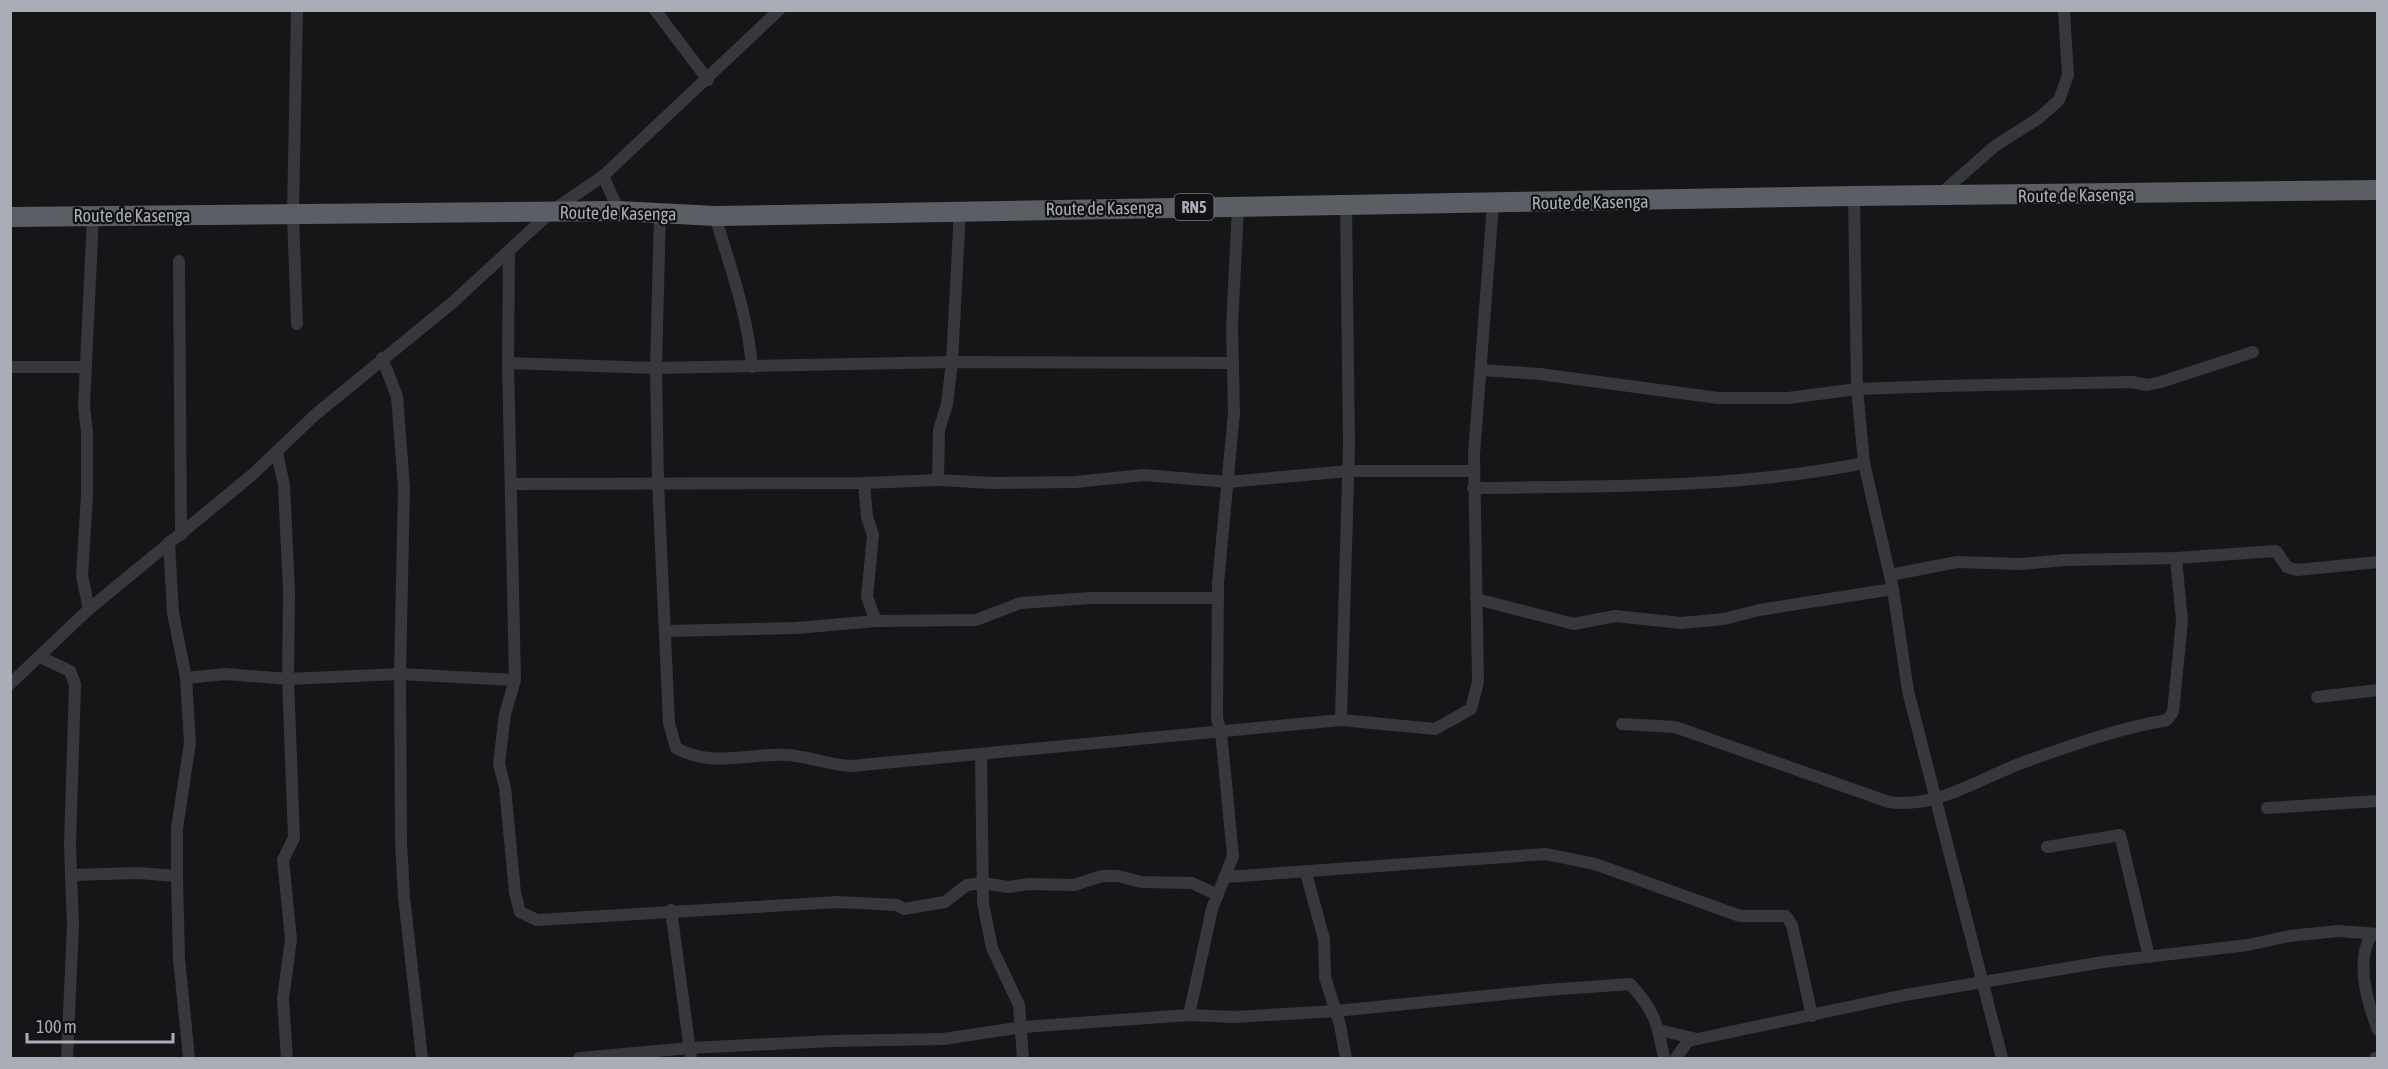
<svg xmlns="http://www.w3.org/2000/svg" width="2388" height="1069" font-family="'Asap Condensed',sans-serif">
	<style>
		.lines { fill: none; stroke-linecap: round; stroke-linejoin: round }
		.minor { stroke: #37383d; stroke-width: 12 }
		.trunk { stroke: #5b5e65; stroke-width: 20 }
		.labels { text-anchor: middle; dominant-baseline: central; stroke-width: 4.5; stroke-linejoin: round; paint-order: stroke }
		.shield { fill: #111113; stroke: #7b7e86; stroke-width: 1.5 }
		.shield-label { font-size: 16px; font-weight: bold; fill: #a8adb8 }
		.street-label { font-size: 18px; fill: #a8adb8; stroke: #111113 }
	</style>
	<rect width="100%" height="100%" fill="#161618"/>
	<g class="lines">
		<g class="minor">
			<path d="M 297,10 L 293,215 L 297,324"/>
			<path d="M 655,10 L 708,80"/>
			<path d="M 603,176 L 619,211"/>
			<path d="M 1854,196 L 1857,389 L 1864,463 L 1893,589 L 1908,691 L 2002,1058"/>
			<path d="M 1938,196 L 1995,146 L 2039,118 L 2059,100 L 2068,75 L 2064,10"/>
			<path d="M 660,212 L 656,368 L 658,482 L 669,723 L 676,748 C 711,768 749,753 786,755 C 809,756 828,765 851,766 L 1341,720 L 1435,729 L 1471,709 L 1478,682 L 1474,454 L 1493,204"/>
			<path d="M 715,216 C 730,266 748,315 752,367"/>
			<path d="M 509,251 L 508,363 L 515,680 L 505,714 L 499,764 L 505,787 L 515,893 L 520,912 L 537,920 L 838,902 L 897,905 L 904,909 L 945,902 L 967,885 L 983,883 L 1008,887 L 1029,884 L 1074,885 L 1102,876 L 1118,876 L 1141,882 L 1192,883 L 1218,895"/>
			<path d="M 179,261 L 181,535"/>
			<path d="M 382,358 L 397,396 L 404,487 L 400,674 L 401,842 L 404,897 L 422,1058"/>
			<path d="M 508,363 L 656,368 L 952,362 L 1233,363"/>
			<path d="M 10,367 L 86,367"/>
			<path d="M 1481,370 L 1540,374 L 1718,398 L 1788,398 L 1857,389 L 1942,386 L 2132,382 L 2147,385 L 2161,382 L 2253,352"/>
			<path d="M 277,453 L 284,485 L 289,591 L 288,679 L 294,838 L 283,860 L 291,939 L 283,999 L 287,1058"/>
			<path d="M 938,480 L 992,483 L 1075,482 L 1144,475 L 1228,482 L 1348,471 L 1474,471"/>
			<path d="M 864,483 L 867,517 L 873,535 L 867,597 L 876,621"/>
			<path d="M 511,484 L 864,483 L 938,480 L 939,430 L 947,404 L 952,362 L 960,210"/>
			<path d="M 1473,488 C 1604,486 1735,489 1864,463"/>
			<path d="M 169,542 L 173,613 L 186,678 L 190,743 L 177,828 L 177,876 L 179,959 L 189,1058"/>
			<path d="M 1890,575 L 1957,562 L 2021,564 L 2065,560 L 2176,558 L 2276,551 L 2287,567 L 2297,570 L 2378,562"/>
			<path d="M 1476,599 L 1574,624 L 1615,616 L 1681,623 L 1724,619 L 1759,610 L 1893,589"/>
			<path d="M 89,609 L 82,576 L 87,495 L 87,433 L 84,406 L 93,216"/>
			<path d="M 665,631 L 796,628 L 876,621 L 976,620 L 1020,603 L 1091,598 L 1218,598"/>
			<path d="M 40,657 L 70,671 L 75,684 L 70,846 L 73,925 L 67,1058"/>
			<path d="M 186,678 L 225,674 L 288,679 L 400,674 L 515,680"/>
			<path d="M 10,684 L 89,609 L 252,475 L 316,414 L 452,303 L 552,211 L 603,176 L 779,10"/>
			<path d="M 2317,697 L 2378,690"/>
			<path d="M 1341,720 L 1349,445 L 1346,206"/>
			<path d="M 1622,724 L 1675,727 L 1889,802 C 1939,809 1981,777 2027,761 C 2072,745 2120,728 2167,720 L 2173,712 L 2182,621 L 2176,558"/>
			<path d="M 981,754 L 983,903 L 992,948 L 1019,1005 L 1023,1058"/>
			<path d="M 2267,808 L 2378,801"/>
			<path d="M 2047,847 L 2120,835 L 2149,957"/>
			<path d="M 1306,873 L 1324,939 L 1325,977 L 1340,1025 L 1346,1058"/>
			<path d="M 71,875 L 138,873 L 177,876"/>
			<path d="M 1226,877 L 1546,854 L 1595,864 L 1740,916 L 1786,916 L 1792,925 L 1812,1016"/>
			<path d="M 671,910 L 691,1058"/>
			<path d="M 2372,934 C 2355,960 2367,1002 2378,1030"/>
			<path d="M 1189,1015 L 1212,909 L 1233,856 L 1221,732 L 1217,718 L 1218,583 L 1234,413 L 1232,327 L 1238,207"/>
			<path d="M 1659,1030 L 1697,1039"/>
			<path d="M 579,1058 L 690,1048 L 832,1041 L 943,1039 L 1023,1027 L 1189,1015 L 1234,1017 L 1336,1011 L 1546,990 L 1630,984 C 1654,1009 1658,1025 1664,1058"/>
			<path d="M 1676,1058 L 1688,1041 L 1905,995 L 2103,962 L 2248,945 L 2289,936 L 2338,931 L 2378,934"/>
			<path d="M 2375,1058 L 2378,1058"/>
		</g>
		<path class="trunk" d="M 10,217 L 619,211 L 715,216 L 1854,196 L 2378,190"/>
	</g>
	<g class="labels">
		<rect class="shield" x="1174.5" y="194" width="39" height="26" rx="4.5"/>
		<g class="shield-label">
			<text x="1194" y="207">RN5</text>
		</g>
		<g class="street-label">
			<text transform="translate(2076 195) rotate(-1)">Route de Kasenga</text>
			<text transform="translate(1590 202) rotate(-1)">Route de Kasenga</text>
			<text transform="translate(1104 208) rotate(-1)">Route de Kasenga</text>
			<text transform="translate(618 213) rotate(1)">Route de Kasenga</text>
			<text x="132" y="215">Route de Kasenga</text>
		</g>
	</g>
	<rect width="2388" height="1069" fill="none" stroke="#a8adb8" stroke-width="24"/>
	<path d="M27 1033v9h146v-9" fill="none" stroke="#a8adb8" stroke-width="3"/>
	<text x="36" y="1033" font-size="18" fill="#a8adb8" stroke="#111113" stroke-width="4.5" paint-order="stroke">100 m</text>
</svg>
